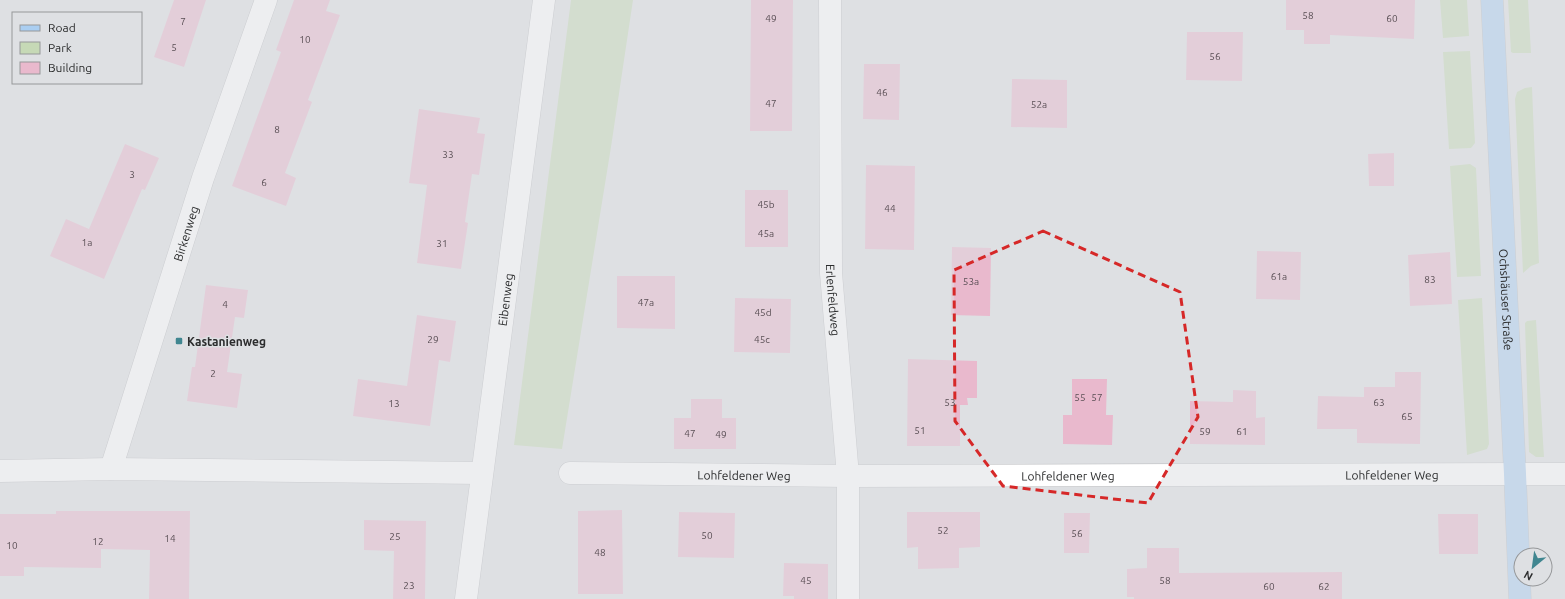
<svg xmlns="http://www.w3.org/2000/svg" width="1565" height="599" font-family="Ubuntu,sans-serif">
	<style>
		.green { fill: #c6d9b6 }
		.building { fill: #e9b9cd }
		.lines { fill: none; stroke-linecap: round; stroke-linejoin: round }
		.minor-casing { stroke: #b7b8bb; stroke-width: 23 }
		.major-casing { stroke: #bbbbbc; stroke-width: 23 }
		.minor { stroke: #fff; stroke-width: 22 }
		.major { stroke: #aacef1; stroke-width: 22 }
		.marked { fill: none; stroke: #d62828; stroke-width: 3; stroke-dasharray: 8 5; stroke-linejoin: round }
		.poi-dot { fill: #408690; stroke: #dee0e3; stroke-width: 1.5 }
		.labels { text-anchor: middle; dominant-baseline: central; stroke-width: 3; stroke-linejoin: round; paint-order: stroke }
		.number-label { font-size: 10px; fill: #5a4f55 }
		.street-label { font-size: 12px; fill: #2b2c2d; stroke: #dee0e3 }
		.poi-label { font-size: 12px; font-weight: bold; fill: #2b2c2d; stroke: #dee0e3; text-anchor: start }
	</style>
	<rect width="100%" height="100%" fill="#dee0e3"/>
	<g class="green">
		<path d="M 571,0 L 633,0 L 611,147 L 562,449 L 514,445 Z"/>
		<path d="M 1440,0 L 1467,0 L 1469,36 L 1443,38 Z"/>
		<path d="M 1508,0 L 1528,0 L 1531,53 L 1513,53 L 1511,52 Z"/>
		<path d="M 1470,51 L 1475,143 L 1471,148 L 1449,149 L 1443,52 Z"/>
		<path d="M 1532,87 L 1539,263 L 1531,266 L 1523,273 L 1515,99 L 1517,92 L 1525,88 Z"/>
		<path d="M 1470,164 L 1476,168 L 1481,276 L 1457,277 L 1450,166 Z"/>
		<path d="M 1482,298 L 1489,444 L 1487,449 L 1467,455 L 1458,300 Z"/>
		<path d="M 1536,320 L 1543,441 L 1544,457 L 1536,457 L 1529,452 L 1525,323 L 1527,321 Z"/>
	</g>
	<g class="building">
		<path d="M 174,0 L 206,0 L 184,67 L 154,57 Z"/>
		<path d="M 294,0 L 330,0 L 326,11 L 340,15 L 308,100 L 312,102 L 285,173 L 296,178 L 286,206 L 232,186 L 281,52 L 276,50 Z"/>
		<path d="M 751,0 L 793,0 L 792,131 L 750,131 Z"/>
		<path d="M 1286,0 L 1415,0 L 1414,39 L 1330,35 L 1330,44 L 1304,44 L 1304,30 L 1286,30 Z"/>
		<path d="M 1187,32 L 1243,32 L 1242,81 L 1186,80 Z"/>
		<path d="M 864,64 L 900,64 L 899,120 L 863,119 Z"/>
		<path d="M 1012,79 L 1067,80 L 1067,128 L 1011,127 Z"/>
		<path d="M 419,109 L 480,118 L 477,133 L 485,134 L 479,175 L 472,174 L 465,222 L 468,223 L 461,269 L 417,263 L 427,185 L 409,183 Z"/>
		<path d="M 125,144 L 159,158 L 145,190 L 142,189 L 104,279 L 50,256 L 66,219 L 89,229 Z"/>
		<path d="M 1394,153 L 1394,186 L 1369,186 L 1368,154 Z"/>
		<path d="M 866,165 L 915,166 L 914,250 L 865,249 Z"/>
		<rect x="745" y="190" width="43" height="57"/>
		<path d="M 952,247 L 991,248 L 990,316 L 951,315 Z"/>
		<path d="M 1257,251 L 1301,252 L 1300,300 L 1256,299 Z"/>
		<path d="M 1450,252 L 1452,304 L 1410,306 L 1408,255 Z"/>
		<path d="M 617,276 L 675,276 L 675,329 L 617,328 Z"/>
		<path d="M 206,285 L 248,290 L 244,318 L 235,317 L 227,372 L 242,374 L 237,408 L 187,401 L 192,367 L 195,367 Z"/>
		<path d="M 735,298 L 791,299 L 790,353 L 734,352 Z"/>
		<path d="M 417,315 L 456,321 L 450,362 L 439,360 L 430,426 L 353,416 L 358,379 L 407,386 Z"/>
		<path d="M 908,359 L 977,361 L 977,398 L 967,398 L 968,405 L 960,405 L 960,446 L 907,446 Z"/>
		<path d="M 1395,372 L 1421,372 L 1420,444 L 1357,443 L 1357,429 L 1317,429 L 1318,396 L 1364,397 L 1364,387 L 1395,387 Z"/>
		<path d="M 1072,379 L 1107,379 L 1106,415 L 1113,415 L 1112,445 L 1063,444 L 1063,415 L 1072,415 Z"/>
		<path d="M 1233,390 L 1256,391 L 1256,418 L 1265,417 L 1265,445 L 1190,444 L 1190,401 L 1233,402 Z"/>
		<path d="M 691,399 L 722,399 L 722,418 L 736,418 L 736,449 L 674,449 L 674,418 L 691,418 Z"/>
		<path d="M 622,510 L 623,594 L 578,594 L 578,511 Z"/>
		<path d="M 56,511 L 190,511 L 189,599 L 149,599 L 150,550 L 101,549 L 101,568 L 24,567 L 24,576 L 0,576 L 0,514 L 56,514 Z"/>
		<path d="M 679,512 L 735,513 L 734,558 L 678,557 Z"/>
		<path d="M 907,512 L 980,512 L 980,547 L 959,548 L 959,568 L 918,569 L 918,547 L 907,548 Z"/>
		<path d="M 1064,513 L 1090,513 L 1089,553 L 1064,553 Z"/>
		<path d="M 1438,514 L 1478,514 L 1478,554 L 1439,554 Z"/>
		<path d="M 364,520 L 426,521 L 425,599 L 393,599 L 394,551 L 364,550 Z"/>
		<path d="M 1147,548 L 1179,548 L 1179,573 L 1342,572 L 1342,599 L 1134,599 L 1134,597 L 1127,597 L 1127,569 L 1147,568 Z"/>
		<path d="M 784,563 L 828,564 L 828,599 L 794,599 L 794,596 L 783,596 Z"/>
	</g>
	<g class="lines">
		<defs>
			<g id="minor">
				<path id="s1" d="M 830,0 L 831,273 L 848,476 L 848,599"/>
				<path id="s2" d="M 111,469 L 203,178 L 266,0"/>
				<path d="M 0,471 L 111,469 L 482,473"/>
				<path id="s3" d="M 570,473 L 848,476 L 1565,474"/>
				<path id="s4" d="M 466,599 L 544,0"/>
			</g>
			<g id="major">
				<path id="s5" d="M 1492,0 L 1515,474 L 1520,599"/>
			</g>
		</defs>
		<use href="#minor" class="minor-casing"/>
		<use href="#major" class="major-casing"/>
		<use href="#minor" class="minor"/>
		<use href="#major" class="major"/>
	</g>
	<path d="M0 0H1565V599H0ZM 1043,231 L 1180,292 L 1198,417 L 1148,503 L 1003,486 L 955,421 L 954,270 Z" fill="#dee0e3" fill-opacity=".55" fill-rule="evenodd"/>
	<path class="marked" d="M 1043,231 L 1180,292 L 1198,417 L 1148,503 L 1003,486 L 955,421 L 954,270 Z"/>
	<rect class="poi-dot" x="175" y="337" width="8" height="8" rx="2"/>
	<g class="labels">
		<g class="number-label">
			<text x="1308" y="15">58</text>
			<text x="771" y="18">49</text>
			<text x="1392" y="18">60</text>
			<text x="183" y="21">7</text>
			<text x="305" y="39">10</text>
			<text x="174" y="47">5</text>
			<text x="1215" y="56">56</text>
			<text x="882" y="92">46</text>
			<text x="771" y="103">47</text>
			<text x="1039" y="104">52a</text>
			<text x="277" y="129">8</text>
			<text x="448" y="154">33</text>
			<text x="132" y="174">3</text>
			<text x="264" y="182">6</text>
			<text x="766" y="204">45b</text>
			<text x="890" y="208">44</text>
			<text x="766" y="233">45a</text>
			<text x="87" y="242">1a</text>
			<text x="442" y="243">31</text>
			<text x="1279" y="276">61a</text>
			<text x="1430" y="279">83</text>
			<text x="971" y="281">53a</text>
			<text x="646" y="302">47a</text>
			<text x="225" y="304">4</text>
			<text x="763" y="312">45d</text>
			<text x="433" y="339">29</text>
			<text x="762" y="339">45c</text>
			<text x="213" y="373">2</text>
			<text x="1080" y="397">55</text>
			<text x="1097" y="397">57</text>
			<text x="950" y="402">53</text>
			<text x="1379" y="402">63</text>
			<text x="394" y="403">13</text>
			<text x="1407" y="416">65</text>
			<text x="920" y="430">51</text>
			<text x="1205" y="431">59</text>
			<text x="1242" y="431">61</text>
			<text x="690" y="433">47</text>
			<text x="721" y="434">49</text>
			<text x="943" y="530">52</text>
			<text x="1077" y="533">56</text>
			<text x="707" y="535">50</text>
			<text x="395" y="536">25</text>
			<text x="170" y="538">14</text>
			<text x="98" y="541">12</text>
			<text x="12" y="545">10</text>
			<text x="600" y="552">48</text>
			<text x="806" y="580">45</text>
			<text x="1165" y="580">58</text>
			<text x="409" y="585">23</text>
			<text x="1269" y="586">60</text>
			<text x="1324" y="586">62</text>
		</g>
		<g class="street-label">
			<text stroke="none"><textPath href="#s2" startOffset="247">Birkenweg</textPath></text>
			<text stroke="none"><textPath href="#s4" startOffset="302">Eibenweg</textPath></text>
			<text stroke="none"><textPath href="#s5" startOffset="300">Ochshäuser Straße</textPath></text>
			<text stroke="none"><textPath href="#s1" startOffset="300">Erlenfeldweg</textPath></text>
			<text stroke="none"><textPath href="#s3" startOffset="822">Lohfeldener Weg</textPath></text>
			<text stroke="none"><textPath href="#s3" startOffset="174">Lohfeldener Weg</textPath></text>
			<text stroke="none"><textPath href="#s3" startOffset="498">Lohfeldener Weg</textPath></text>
		</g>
		<g class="poi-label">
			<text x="187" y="341">Kastanienweg</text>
		</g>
	</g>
	<rect x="12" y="12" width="130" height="72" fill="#dee0e3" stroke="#96989a"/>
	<rect x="20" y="25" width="20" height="6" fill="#aacef1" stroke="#96989a"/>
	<text x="48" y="32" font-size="12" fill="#2b2c2d">Road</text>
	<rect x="20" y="42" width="20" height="12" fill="#c6d9b6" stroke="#96989a"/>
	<text x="48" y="52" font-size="12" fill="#2b2c2d">Park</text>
	<rect x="20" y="62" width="20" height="12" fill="#e9b9cd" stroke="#96989a"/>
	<text x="48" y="72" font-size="12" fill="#2b2c2d">Building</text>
	<g transform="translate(1533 567) rotate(209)"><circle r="19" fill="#dee0e3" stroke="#96989a"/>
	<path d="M0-3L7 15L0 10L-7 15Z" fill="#408690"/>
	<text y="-6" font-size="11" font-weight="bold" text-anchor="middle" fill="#2b2c2d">N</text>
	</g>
</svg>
